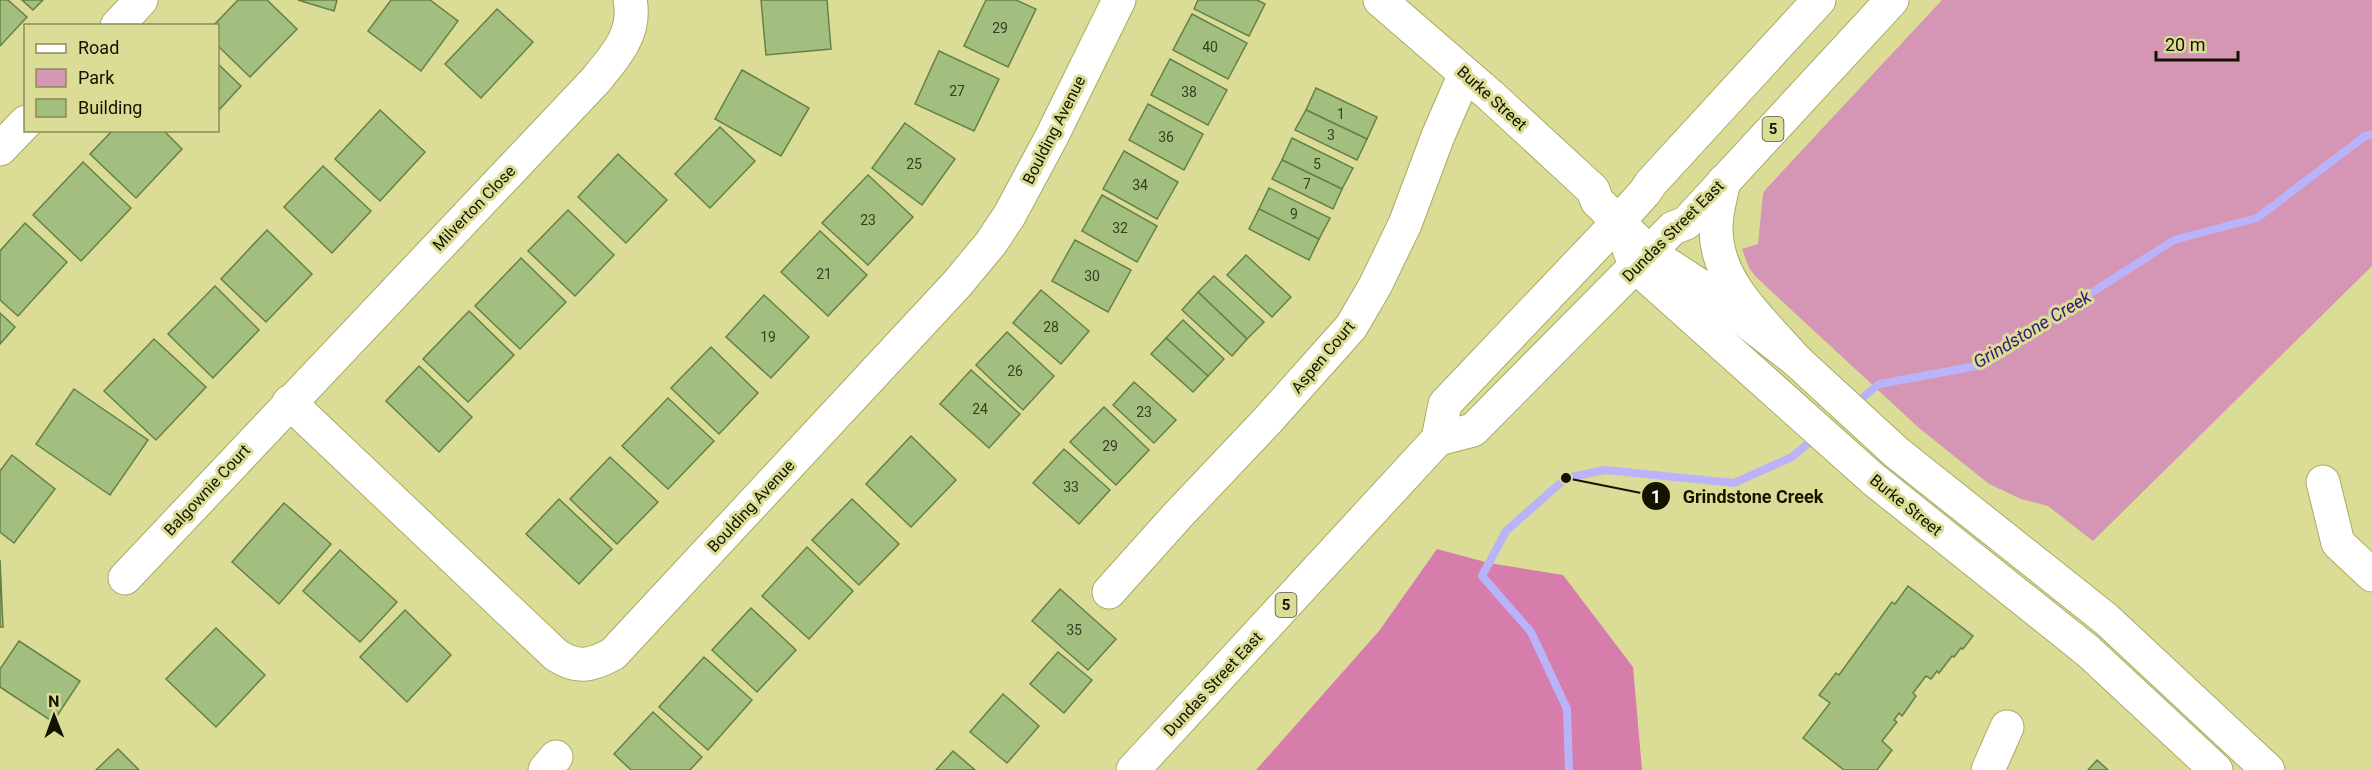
<svg xmlns="http://www.w3.org/2000/svg" width="2372" height="770" font-family="Roboto,sans-serif">
	<style>
		.green { fill: #d595b4 }
		.forest { fill: #d67dab }
		.lines { fill: none; stroke-linecap: round; stroke-linejoin: round }
		.stream { stroke: #bab3f9; stroke-width: 8 }
		.building { fill: #a2bf80; stroke: #668145; stroke-width: 1.5 }
		.minor-casing { stroke: #aaaa65; stroke-width: 35 }
		.major-casing { stroke: #aaaa65; stroke-width: 35 }
		.minor { stroke: #fff; stroke-width: 33 }
		.major { stroke: #fff; stroke-width: 33 }
		.labels { text-anchor: middle; dominant-baseline: central; stroke-width: 6; stroke-linejoin: round; paint-order: stroke }
		.number-label { font-size: 14px; fill: #383e20 }
		.shield { fill: #dbdc95; stroke: #504f2d; stroke-width: 1.5 }
		.shield-label { font-size: 15px; font-weight: bold; fill: #141300 }
		.street-label { font-size: 16px; fill: #141300; stroke: #dbdc95 }
		.water-label { font-size: 18px; font-style: italic; fill: #36187b; stroke: #dbdc95 }
		.leader { fill: none; stroke: #141300; stroke-width: 2 }
		.callout-dot { fill: #141300; stroke: #dbdc95; stroke-width: 2 }
		.mark-label { font-size: 18px; text-anchor: middle; font-weight: bold; fill: #fff }
		.callout-label { font-size: 18px; text-anchor: middle; font-weight: bold; fill: #141300; stroke: #dbdc95; stroke-width: 6; stroke-linejoin: round; paint-order: stroke }
	</style>
	<rect width="100%" height="100%" fill="#dbdc95"/>
	<path class="green" d="M 1942,0 L 2372,0 L 2372,266 L 2093,541 L 2048,506 L 2021,499 L 1989,484 L 1919,428 L 1756,277 L 1749,268 L 1742,249 L 1758,244 L 1763,194 L 1766,189 Z"/>
	<path class="forest" d="M 1437,549 L 1489,563 L 1563,575 L 1633,667 L 1642,770 L 1256,770 L 1379,631 Z"/>
	<g class="lines">
		<g class="stream">
			<path d="M 1855,404 L 1879,384 L 1977,366 L 2174,240 L 2257,218 L 2365,136 L 2372,135"/>
			<path d="M 1569,770 L 1567,709 L 1531,632 L 1482,576 L 1506,531 L 1566,478 L 1605,470 L 1734,483 L 1792,457 L 1817,436"/>
		</g>
	</g>
	<g class="building">
		<path d="M 0,0 L 8,0 L 27,17 L 0,46 Z"/>
		<path d="M 22,0 L 43,0 L 33,10 Z"/>
		<path d="M 238,0 L 267,0 L 297,29 L 250,77 L 218,46 L 218,26 L 213,26 Z"/>
		<path d="M 298,0 L 337,0 L 334,11 Z"/>
		<path d="M 391,0 L 430,0 L 458,21 L 421,71 L 368,31 Z"/>
		<path d="M 761,0 L 827,0 L 831,49 L 766,55 Z"/>
		<path d="M 986,0 L 1016,0 L 1036,9 L 1008,67 L 964,46 Z"/>
		<path d="M 1198,0 L 1257,0 L 1265,4 L 1249,36 L 1194,9 Z"/>
		<path d="M 497,9 L 533,42 L 481,98 L 445,64 Z"/>
		<path d="M 1192,14 L 1247,43 L 1228,79 L 1173,50 Z"/>
		<path d="M 939,51 L 999,79 L 974,131 L 915,104 Z"/>
		<path d="M 1170,59 L 1227,90 L 1208,125 L 1151,95 Z"/>
		<path d="M 218,64 L 241,86 L 218,111 Z"/>
		<path d="M 742,70 L 809,108 L 781,156 L 715,119 Z"/>
		<path d="M 1316,88 L 1377,117 L 1367,139 L 1306,110 Z"/>
		<path d="M 1148,104 L 1203,134 L 1184,170 L 1129,140 Z"/>
		<path d="M 380,110 L 425,152 L 380,201 L 335,159 Z"/>
		<path d="M 1306,110 L 1367,139 L 1357,160 L 1295,130 Z"/>
		<path d="M 905,123 L 955,159 L 922,205 L 872,168 Z"/>
		<path d="M 720,127 L 755,161 L 710,208 L 675,174 Z"/>
		<path d="M 113,130 L 163,130 L 182,149 L 136,198 L 90,154 Z"/>
		<path d="M 1292,138 L 1353,168 L 1342,189 L 1282,160 Z"/>
		<path d="M 1124,151 L 1178,182 L 1157,219 L 1103,189 Z"/>
		<path d="M 618,154 L 667,200 L 626,243 L 578,197 Z"/>
		<path d="M 1282,160 L 1342,189 L 1333,209 L 1272,179 Z"/>
		<path d="M 83,162 L 131,208 L 81,261 L 33,215 Z"/>
		<path d="M 323,166 L 371,211 L 332,253 L 284,207 Z"/>
		<path d="M 868,175 L 913,217 L 868,265 L 822,223 Z"/>
		<path d="M 1269,188 L 1330,218 L 1319,239 L 1259,209 Z"/>
		<path d="M 1102,195 L 1157,226 L 1137,262 L 1082,231 Z"/>
		<path d="M 1259,209 L 1319,239 L 1309,260 L 1249,229 Z"/>
		<path d="M 568,210 L 614,255 L 575,296 L 528,251 Z"/>
		<path d="M 25,223 L 67,262 L 18,316 L 0,300 L 0,251 Z"/>
		<path d="M 267,230 L 312,274 L 266,322 L 221,279 Z"/>
		<path d="M 820,231 L 867,275 L 828,316 L 781,272 Z"/>
		<path d="M 1075,240 L 1131,270 L 1108,312 L 1052,281 Z"/>
		<path d="M 1246,255 L 1291,297 L 1272,317 L 1227,275 Z"/>
		<path d="M 521,258 L 566,302 L 520,349 L 475,306 Z"/>
		<path d="M 1214,276 L 1264,322 L 1247,339 L 1198,292 Z"/>
		<path d="M 215,286 L 259,330 L 213,378 L 168,334 Z"/>
		<path d="M 1041,290 L 1089,331 L 1061,364 L 1013,323 Z"/>
		<path d="M 1198,292 L 1247,339 L 1232,356 L 1182,310 Z"/>
		<path d="M 764,295 L 809,337 L 771,378 L 726,337 Z"/>
		<path d="M 469,311 L 514,355 L 468,402 L 423,359 Z"/>
		<path d="M 0,313 L 15,327 L 0,344 Z"/>
		<path d="M 1183,320 L 1224,359 L 1208,376 L 1166,338 Z"/>
		<path d="M 1007,332 L 1054,376 L 1023,410 L 976,365 Z"/>
		<path d="M 1166,338 L 1208,376 L 1193,392 L 1151,354 Z"/>
		<path d="M 154,339 L 206,387 L 156,440 L 104,391 Z"/>
		<path d="M 711,347 L 758,393 L 719,434 L 671,388 Z"/>
		<path d="M 419,366 L 472,417 L 439,452 L 386,401 Z"/>
		<path d="M 971,370 L 1020,414 L 989,448 L 940,404 Z"/>
		<path d="M 1134,382 L 1176,420 L 1154,443 L 1113,405 Z"/>
		<path d="M 74,389 L 148,440 L 110,495 L 36,444 Z"/>
		<path d="M 668,398 L 714,441 L 668,489 L 622,446 Z"/>
		<path d="M 1104,407 L 1149,450 L 1116,485 L 1070,442 Z"/>
		<path d="M 911,436 L 956,480 L 911,527 L 866,484 Z"/>
		<path d="M 1064,449 L 1110,490 L 1079,524 L 1033,483 Z"/>
		<path d="M 12,455 L 55,489 L 14,543 L 0,532 L 0,471 Z"/>
		<path d="M 610,457 L 658,502 L 617,544 L 570,499 Z"/>
		<path d="M 559,499 L 612,549 L 579,584 L 526,534 Z"/>
		<path d="M 852,499 L 899,544 L 859,585 L 812,540 Z"/>
		<path d="M 284,503 L 331,544 L 279,604 L 232,562 Z"/>
		<path d="M 807,547 L 853,591 L 809,639 L 762,596 Z"/>
		<path d="M 340,550 L 397,602 L 360,642 L 303,591 Z"/>
		<path d="M 0,560 L 3,627 L 0,627 Z"/>
		<path d="M 1908,586 L 1973,636 L 1963,649 L 1961,648 L 1954,657 L 1952,656 L 1939,673 L 1937,671 L 1931,679 L 1926,676 L 1913,693 L 1916,696 L 1902,716 L 1899,713 L 1894,720 L 1897,722 L 1882,741 L 1892,750 L 1877,770 L 1844,770 L 1803,738 L 1830,703 L 1819,695 L 1836,673 L 1839,675 L 1892,602 L 1895,604 Z"/>
		<path d="M 1060,589 L 1116,639 L 1088,670 L 1032,621 Z"/>
		<path d="M 751,608 L 796,650 L 757,692 L 712,650 Z"/>
		<path d="M 405,610 L 451,655 L 407,702 L 360,657 Z"/>
		<path d="M 216,628 L 265,675 L 216,727 L 166,679 Z"/>
		<path d="M 19,641 L 80,681 L 53,722 L 0,687 L 0,669 Z"/>
		<path d="M 1058,652 L 1092,680 L 1064,713 L 1030,684 Z"/>
		<path d="M 704,657 L 752,700 L 708,750 L 659,707 Z"/>
		<path d="M 1003,694 L 1039,726 L 1007,763 L 970,732 Z"/>
		<path d="M 653,712 L 702,757 L 690,770 L 631,770 L 614,754 Z"/>
		<path d="M 118,749 L 139,770 L 96,770 Z"/>
		<path d="M 953,751 L 975,770 L 936,770 Z"/>
		<path d="M 2097,760 L 2108,770 L 2088,770 Z"/>
	</g>
	<g class="lines">
		<defs>
			<g id="minor">
				<path d="M 1380,0 L 1491,96 L 1593,190 L 1597,201 L 1650,253 L 1699,285 L 1796,360 L 1896,452 L 2106,619 L 2268,770"/>
				<path d="M 117,26 L 141,0"/>
				<path d="M 0,149 L 26,122"/>
				<path d="M 1629,249 L 1636,267 L 1873,479 L 2088,651 L 2216,770"/>
				<path d="M 289,402 L 556,655 C 577,669 591,666 613,654 L 957,284 L 991,243 L 1009,216 L 1051,138 L 1119,0"/>
				<path d="M 2323,482 L 2338,543 L 2372,575"/>
				<path d="M 125,578 L 594,82 C 614,58 637,34 630,0"/>
				<path d="M 1109,592 L 1178,515 L 1267,421 L 1351,327 L 1375,286 L 1405,224 L 1438,136 L 1465,74"/>
				<path d="M 545,770 L 556,757"/>
				<path d="M 1988,770 L 2007,727"/>
			</g>
			<g id="major">
				<path d="M 1724,181 C 1721,196 1716,212 1716,227 C 1715,283 1763,321 1796,360"/>
				<path d="M 1438,439 L 1473,430 L 1673,228 L 1686,223 L 1892,0"/>
				<path d="M 1133,770 L 1438,439 L 1445,404 L 1618,222 L 1645,192 L 1651,183 L 1819,0"/>
			</g>
		</defs>
		<use href="#minor" class="minor-casing"/>
		<use href="#major" class="major-casing"/>
		<use href="#minor" class="minor"/>
		<use href="#major" class="major"/>
	</g>
	<g class="labels">
		<g class="number-label">
			<text x="1000" y="28">29</text>
			<text x="1210" y="47">40</text>
			<text x="957" y="91">27</text>
			<text x="1189" y="92">38</text>
			<text x="1341" y="114">1</text>
			<text x="1331" y="135">3</text>
			<text x="1166" y="137">36</text>
			<text x="914" y="164">25</text>
			<text x="1317" y="164">5</text>
			<text x="1307" y="184">7</text>
			<text x="1140" y="185">34</text>
			<text x="1294" y="214">9</text>
			<text x="868" y="220">23</text>
			<text x="1120" y="228">32</text>
			<text x="824" y="274">21</text>
			<text x="1092" y="276">30</text>
			<text x="1051" y="327">28</text>
			<text x="768" y="337">19</text>
			<text x="1015" y="371">26</text>
			<text x="980" y="409">24</text>
			<text x="1144" y="412">23</text>
			<text x="1110" y="446">29</text>
			<text x="1071" y="487">33</text>
			<text x="1074" y="630">35</text>
		</g>
		<g class="shield">
			<rect x="1762.5" y="117" width="21" height="24" rx="4.5"/>
			<rect x="1275.5" y="593" width="21" height="24" rx="4.5"/>
		</g>
		<g class="shield-label">
			<text x="1773" y="129">5</text>
			<text x="1286" y="605">5</text>
		</g>
		<g class="street-label">
			<text transform="translate(1492 98) rotate(42)">Burke Street</text>
			<text transform="translate(1054 130) rotate(-63)">Boulding Avenue</text>
			<text transform="translate(474 208) rotate(-46)">Milverton Close</text>
			<text transform="translate(1673 231) rotate(-45)">Dundas Street East</text>
			<text transform="translate(1323 357) rotate(-50)">Aspen Court</text>
			<text transform="translate(207 490) rotate(-47)">Balgownie Court</text>
			<text transform="translate(1906 505) rotate(39)">Burke Street</text>
			<text transform="translate(751 506) rotate(-47)">Boulding Avenue</text>
			<text transform="translate(1213 684) rotate(-47)">Dundas Street East</text>
		</g>
		<g class="water-label">
			<text transform="translate(2032 329) rotate(-31)">Grindstone Creek</text>
		</g>
	</g>
	<path class="leader" d="M1566 478L1656 496"/>
	<g class="callout-dot">
		<circle cx="1566" cy="478" r="6"/>
		<circle cx="1656" cy="496" r="15"/>
	</g>
	<g class="mark-label">
		<text x="1656" y="503">1</text>
	</g>
	<g class="callout-label">
		<text x="1753" y="503">Grindstone Creek</text>
	</g>
	<rect x="24" y="24" width="195" height="108" fill="#dbdc95" stroke="#8b8c59" stroke-width="1.5"/>
	<rect x="36" y="44" width="30" height="9" fill="#ffffff" stroke="#8b8c59" stroke-width="1.5"/>
	<text x="78" y="54" font-size="18" fill="#141300">Road</text>
	<rect x="36" y="69" width="30" height="18" fill="#d595b4" stroke="#8b8c59" stroke-width="1.5"/>
	<text x="78" y="84" font-size="18" fill="#141300">Park</text>
	<rect x="36" y="99" width="30" height="18" fill="#a2bf80" stroke="#8b8c59" stroke-width="1.5"/>
	<text x="78" y="114" font-size="18" fill="#141300">Building</text>
	<g transform="translate(54 716) rotate(359)" stroke="#dbdc95" stroke-width="4.5" paint-order="stroke">
	<path d="M0-4.5L10 22L0 15L-10 22Z" fill="#141300"/>
	<text y="-9" font-size="16" font-weight="bold" text-anchor="middle" fill="#141300">N</text>
	</g>
	<path d="M2156 51v9h82v-9" fill="none" stroke="#141300" stroke-width="3"/>
	<text x="2165" y="51" font-size="18" fill="#141300" stroke="#dbdc95" stroke-width="4.5" paint-order="stroke">20 m</text>
</svg>
